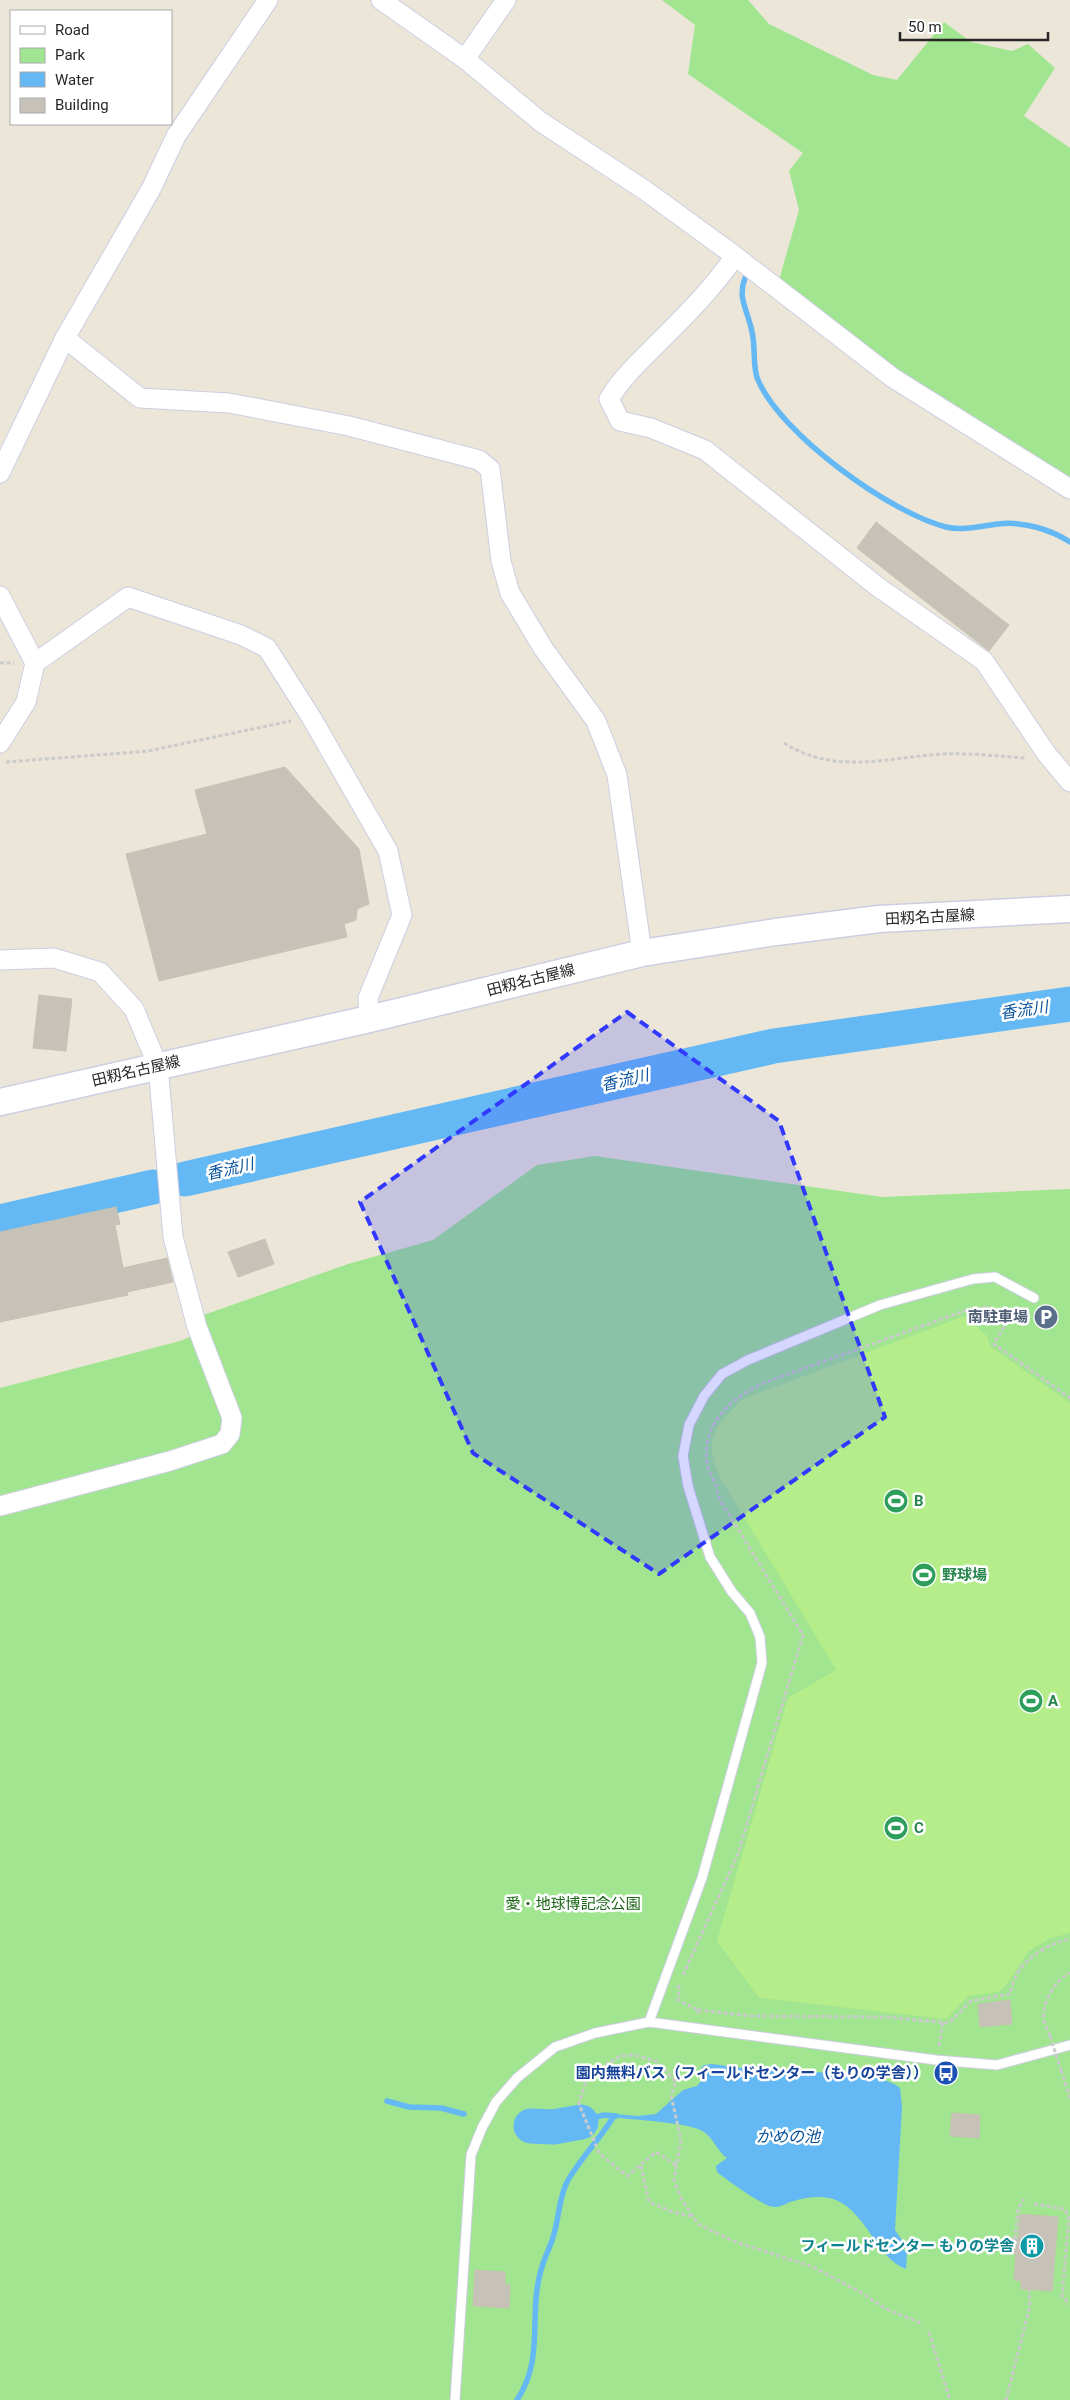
<svg xmlns="http://www.w3.org/2000/svg" width="1070" height="2400" font-family="Roboto,'Noto Sans JP',sans-serif">
	<style>
		.green { fill: #a1e591 }
		.pitch { fill: #b5ed8b }
		.water { fill: #64b8f4 }
		.lines { fill: none; stroke-linecap: round; stroke-linejoin: round }
		.stream { stroke: #64b8f4; stroke-width: 5.5 }
		.river { stroke: #64b8f4; stroke-width: 35 }
		.building { fill: #c6c2b8; stroke: #c6c2b2 }
		.lane-casing { stroke: #cdcee2; stroke-width: 11 }
		.street-casing { stroke: #cdcee2; stroke-width: 21 }
		.secondary-casing { stroke: #cdcee2; stroke-width: 29 }
		.path { stroke: #cbcbcb; stroke-width: 3; stroke-dasharray: 4 2.5; stroke-linecap: butt }
		.lane { stroke: #fff; stroke-width: 9 }
		.street { stroke: #fff; stroke-width: 19 }
		.secondary { stroke: #fff; stroke-width: 26 }
		.path-bridge { stroke: #cbcbcb; stroke-width: 3; stroke-dasharray: 4 2.5; stroke-linecap: butt }
		.marked { fill: #3138ff; fill-opacity: 0.2; stroke: #3138ff; stroke-width: 4; stroke-dasharray: 10 6; stroke-linejoin: round }
		.labels { text-anchor: middle; dominant-baseline: central; stroke-width: 5; stroke-linejoin: round; paint-order: stroke }
		.street-label { font-size: 15px; fill: #272727; stroke: #fff }
		.service-label { font-size: 15px; font-weight: bold; fill: #4e5e75; stroke: #fff; text-anchor: end }
		.leisure-label { font-size: 15px; font-weight: bold; fill: #27864d; stroke: #fff; text-anchor: start }
		.park-label { font-size: 15px; fill: #1a6615; stroke: #fff }
		.transit-label { font-size: 15px; font-weight: bold; fill: #164399; stroke: #fff; text-anchor: end }
		.culture-label { font-size: 15px; font-weight: bold; fill: #0d838f; stroke: #fff; text-anchor: end }
		.water-label { font-size: 16px; font-style: italic; fill: #07529c; stroke: #fff }
	</style>
	<rect width="100%" height="100%" fill="#ebe6d8"/>
	<g class="green">
		<path d="M 662,0 L 748,0 L 769,24 L 873,75 L 897,80 L 944,22 L 971,42 L 1012,51 L 1028,44 L 1055,68 L 1024,116 L 1070,148 L 1070,481 L 899,372 L 779,280 L 799,210 L 789,171 L 803,153 L 688,74 L 695,25 Z"/>
		<path d="M 595,1156 L 882,1197 L 1070,1189 L 1070,2400 L 0,2400 L 0,1388 L 180,1341 L 202,1332 L 198,1317 L 348,1264 L 433,1240 L 537,1165 Z"/>
	</g>
	<path class="pitch" d="M 965,1316 L 987,1336 L 990,1346 L 1070,1403 L 1070,1933 L 1048,1939 L 1029,1951 L 1007,1984 L 998,1992 L 968,1996 L 946,2019 L 759,1998 L 717,1941 L 788,1698 L 836,1670 L 721,1479 C 702,1440 714,1425 745,1398 Z"/>
	<path class="water" d="M 712,2064 C 734,2067 756,2070 778,2071 C 806,2073 880,2070 900,2088 L 902,2107 L 895,2230 L 902,2240 L 904,2250 L 907,2252 L 906,2269 C 876,2258 868,2214 836,2200 C 823,2195 807,2197 794,2201 C 788,2202 782,2207 776,2207 C 766,2209 726,2179 717,2172 L 716,2166 L 727,2158 C 717,2151 714,2139 704,2132 C 690,2122 632,2120 612,2117 L 614,2114 L 638,2116 L 656,2114 L 683,2090 L 697,2086 L 701,2081 L 701,2068 L 704,2065 Z"/>
	<g class="lines">
		<g class="stream">
			<path d="M 745,278 C 737,299 748,310 752,332 C 756,347 752,367 758,380 C 781,434 890,513 946,527 C 963,531 981,526 998,524 C 1022,521 1050,529 1070,542"/>
			<path d="M 387,2101 L 409,2107 L 441,2108 L 464,2114"/>
			<path d="M 589,2119 L 604,2115 L 616,2116"/>
			<path d="M 517,2400 C 545,2358 528,2315 541,2270 C 544,2258 551,2246 554,2234 C 559,2217 559,2198 567,2182 C 580,2159 600,2139 614,2116"/>
		</g>
		<g class="river">
			<path d="M 185,1179 L 774,1046 L 1070,1004"/>
			<path d="M 0,1222 L 153,1187"/>
			<path d="M 531,2126 L 553,2127 L 581,2122"/>
		</g>
	</g>
	<g class="building">
		<path d="M 876,522 L 1009,625 L 989,651 L 857,548 Z"/>
		<path d="M 285,767 L 359,849 L 369,904 L 357,909 L 356,920 L 344,924 L 347,937 L 159,981 L 126,854 L 207,834 L 195,790 Z"/>
		<path d="M 39,995 L 72,999 L 66,1051 L 33,1048 Z"/>
		<path d="M 116,1207 L 120,1224 L 115,1225 L 123,1268 L 167,1258 L 173,1282 L 127,1292 L 128,1295 L 0,1322 L 0,1232 Z"/>
		<path d="M 265,1239 L 274,1264 L 238,1277 L 228,1252 Z"/>
		<path d="M 1010,2000 L 1012,2024 L 980,2027 L 978,2004 Z"/>
		<path d="M 952,2113 L 980,2115 L 979,2138 L 950,2136 Z"/>
		<path d="M 1020,2214 L 1058,2217 L 1052,2291 L 1021,2289 L 1021,2281 L 1014,2280 L 1016,2254 L 1009,2254 L 1010,2238 L 1018,2239 Z"/>
		<path d="M 475,2270 L 505,2272 L 505,2284 L 510,2285 L 509,2308 L 473,2306 Z"/>
	</g>
	<g class="lines">
		<defs>
			<g id="lane">
				<path d="M 649,2022 L 702,1878 L 762,1663 L 760,1637 L 750,1613 L 732,1592 L 710,1557 L 688,1486 L 683,1456 L 689,1425 L 704,1396 L 722,1374 L 748,1360 L 880,1305 L 973,1279 L 995,1277 L 1034,1298"/>
				<path d="M 455,2400 L 471,2155 L 482,2128 L 496,2102 L 517,2078 L 555,2047 L 595,2033 L 649,2022 L 936,2060 L 997,2065 L 1070,2045"/>
			</g>
			<g id="street">
				<path d="M 381,0 L 465,59 L 541,122 L 646,191 L 735,256 L 893,378 L 1070,489"/>
				<path d="M 465,59 L 506,0"/>
				<path d="M 735,256 C 714,287 688,313 662,339 C 642,359 623,376 609,399 L 620,421 L 651,428 L 705,450 L 878,587 L 984,661 L 1046,753 L 1070,782"/>
				<path d="M 65,338 L 140,398 L 229,403 L 349,426 L 479,460 L 490,469 L 501,561 L 510,593 L 543,648 L 596,721 L 617,775 L 642,953"/>
				<path d="M 0,473 L 65,338 L 151,189 L 176,136 L 268,0"/>
				<path d="M 0,596 L 35,663"/>
				<path d="M 0,743 L 26,702 L 35,663 L 128,597 L 241,635 L 267,648 L 311,717 L 388,851 L 402,915 L 368,998 L 369,1019"/>
				<path d="M 0,960 L 54,958 L 100,972 L 134,1009 L 158,1066 L 173,1237 L 197,1327 L 232,1418 L 230,1434 L 222,1444 L 170,1461 L 0,1506"/>
			</g>
			<path id="secondary" d="M 0,1102 L 369,1019 L 642,953 L 776,932 L 879,919 L 1070,909"/>
		</defs>
		<use href="#lane" class="lane-casing"/>
		<use href="#street" class="street-casing"/>
		<use href="#secondary" class="secondary-casing"/>
		<g class="path">
			<path d="M 0,663 L 14,663"/>
			<path d="M 784,743 C 835,775 885,758 942,754 C 970,753 998,756 1026,758"/>
			<path d="M 6,762 L 148,751 L 291,721"/>
			<path d="M 683,1975 L 738,1854 L 803,1635 L 717,1495 C 718,1482 708,1475 707,1463 C 701,1422 733,1397 766,1382 L 967,1310 L 989,1307 L 1009,1318 L 994,1344 L 1070,1398"/>
			<path d="M 679,1985 L 678,2000 L 698,2010 L 698,2014"/>
			<path d="M 698,2010 L 751,2016 L 886,2017 L 949,2023 L 971,2001 L 1010,1994 C 1012,1987 1014,1978 1018,1972 C 1029,1955 1051,1943 1070,1939"/>
			<path d="M 1050,2036 C 1048,2031 1045,2026 1044,2020 C 1041,2005 1055,1979 1070,1973"/>
			<path d="M 939,2046 L 943,2022"/>
			<path d="M 1061,2070 L 1070,2098"/>
			<path d="M 676,2165 L 656,2152 L 627,2176 L 599,2153 L 579,2104 L 585,2084 L 592,2070 L 608,2064 L 620,2056 L 634,2055 L 658,2062 L 676,2082 L 671,2095 L 681,2140 L 674,2180 L 681,2198 L 698,2224 L 733,2241 L 813,2267 L 862,2293 L 886,2309 L 923,2324"/>
			<path d="M 641,2166 L 649,2202 L 673,2212 L 692,2216"/>
			<path d="M 1034,2204 L 1064,2209 L 1069,2216 L 1062,2296 L 1070,2304"/>
			<path d="M 1015,2239 L 1018,2209 L 1024,2199"/>
			<path d="M 929,2332 L 950,2400"/>
			<path d="M 1006,2400 L 1030,2306 L 1029,2290"/>
		</g>
		<use href="#lane" class="lane"/>
		<use href="#street" class="street"/>
		<use href="#secondary" class="secondary"/>
		<path class="path-bridge" d="M 1050,2036 L 1061,2070"/>
	</g>
	<path class="marked" d="M 627,1012 L 779,1121 L 885,1417 L 659,1574 L 473,1453 L 360,1202 Z"/>
	<defs>
		<symbol id="parking-disc" viewBox="-11 -11 22 22"><circle r="9.5" fill="#5c6f8a" stroke="#fff"/><path d="M-3.5-5.5H1a3.5 3.5 0 0 1 0 7H-1V5.5H-3.5ZM-1-3.4V-.6H.8a1.4 1.4 0 0 0 0-2.8Z" fill="#fff"/></symbol>
		<symbol id="stadium-disc" viewBox="-11 -11 22 22"><circle r="9.5" fill="#2e9e5b" stroke="#fff"/><path d="M0-5a6.5 5 0 1 0 0 10a6.5 5 0 1 0 0-10ZM-3.5-1.8h7v3.6h-7Z" fill="#fff"/></symbol>
		<symbol id="bus-disc" viewBox="-11 -11 22 22"><circle r="9.5" fill="#1a4fb4" stroke="#fff"/><path d="M-5-6H5V4H4V6H2V4H-2V6H-4V4H-5ZM-3.5-4V0h7V-4ZM-3.5 1.2v1.5H-2V1.2ZM2 1.2v1.5H3.5V1.2Z" fill="#fff"/></symbol>
		<symbol id="building-disc" viewBox="-11 -11 22 22"><circle r="9.5" fill="#0f9aa8" stroke="#fff"/><path d="M-4-6H4V6H1V3H-1V6H-4ZM-2.5-4.3h1.7v1.8h-1.7ZM.8-4.3h1.7v1.8H.8ZM-2.5-1h1.7V.8h-1.7ZM.8-1h1.7V.8H.8Z" fill="#fff"/></symbol>
	</defs>
	<g fill-rule="evenodd">
		<use href="#parking-disc" x="1032" y="1303" width="28" height="28"/>
		<use href="#stadium-disc" x="882" y="1487" width="28" height="28"/>
		<use href="#stadium-disc" x="910" y="1561" width="28" height="28"/>
		<use href="#stadium-disc" x="1017" y="1687" width="28" height="28"/>
		<use href="#stadium-disc" x="882" y="1814" width="28" height="28"/>
		<use href="#bus-disc" x="932" y="2059" width="28" height="28"/>
		<use href="#building-disc" x="1018" y="2232" width="28" height="28"/>
	</g>
	<g class="labels">
		<g class="street-label">
			<text transform="translate(930 917) rotate(-3)">田籾名古屋線</text>
			<text transform="translate(531 980) rotate(-14)">田籾名古屋線</text>
			<text transform="translate(136 1071) rotate(-13)">田籾名古屋線</text>
		</g>
		<g class="service-label">
			<text x="1028" y="1317">南駐車場</text>
		</g>
		<g class="leisure-label">
			<text x="914" y="1501">B</text>
			<text x="942" y="1575">野球場</text>
			<text x="1048" y="1701">A</text>
			<text x="914" y="1828">C</text>
		</g>
		<g class="park-label">
			<text x="573" y="1904">愛・地球博記念公園</text>
		</g>
		<g class="transit-label">
			<text x="928" y="2073">園内無料バス（フィールドセンター（もりの学舎））</text>
		</g>
		<g class="culture-label">
			<text x="1014" y="2246">フィールドセンター もりの学舎</text>
		</g>
		<g class="water-label">
			<text transform="translate(1024 1010) rotate(-8)">香流川</text>
			<text transform="translate(625 1080) rotate(-13)">香流川</text>
			<text transform="translate(230 1169) rotate(-13)">香流川</text>
			<text x="788" y="2136">かめの池</text>
		</g>
	</g>
	<rect x="10" y="10" width="162" height="115" fill="#ffffff" stroke="#a9a9a9"/>
	<rect x="20" y="26" width="25" height="8" fill="#ffffff" stroke="#a9a9a9"/>
	<text x="55" y="35" font-size="15" fill="#272727">Road</text>
	<rect x="20" y="48" width="25" height="15" fill="#a1e591" stroke="#a9a9a9"/>
	<text x="55" y="60" font-size="15" fill="#272727">Park</text>
	<rect x="20" y="72" width="25" height="15" fill="#64b8f4" stroke="#a9a9a9"/>
	<text x="55" y="85" font-size="15" fill="#272727">Water</text>
	<rect x="20" y="98" width="25" height="15" fill="#c6c2b8" stroke="#a9a9a9"/>
	<text x="55" y="110" font-size="15" fill="#272727">Building</text>
	<path d="M900 32v8h148v-8" fill="none" stroke="#272727" stroke-width="2.5"/>
	<text x="908" y="32" font-size="15" fill="#272727" stroke="#ffffff" stroke-width="4" paint-order="stroke">50 m</text>
</svg>
